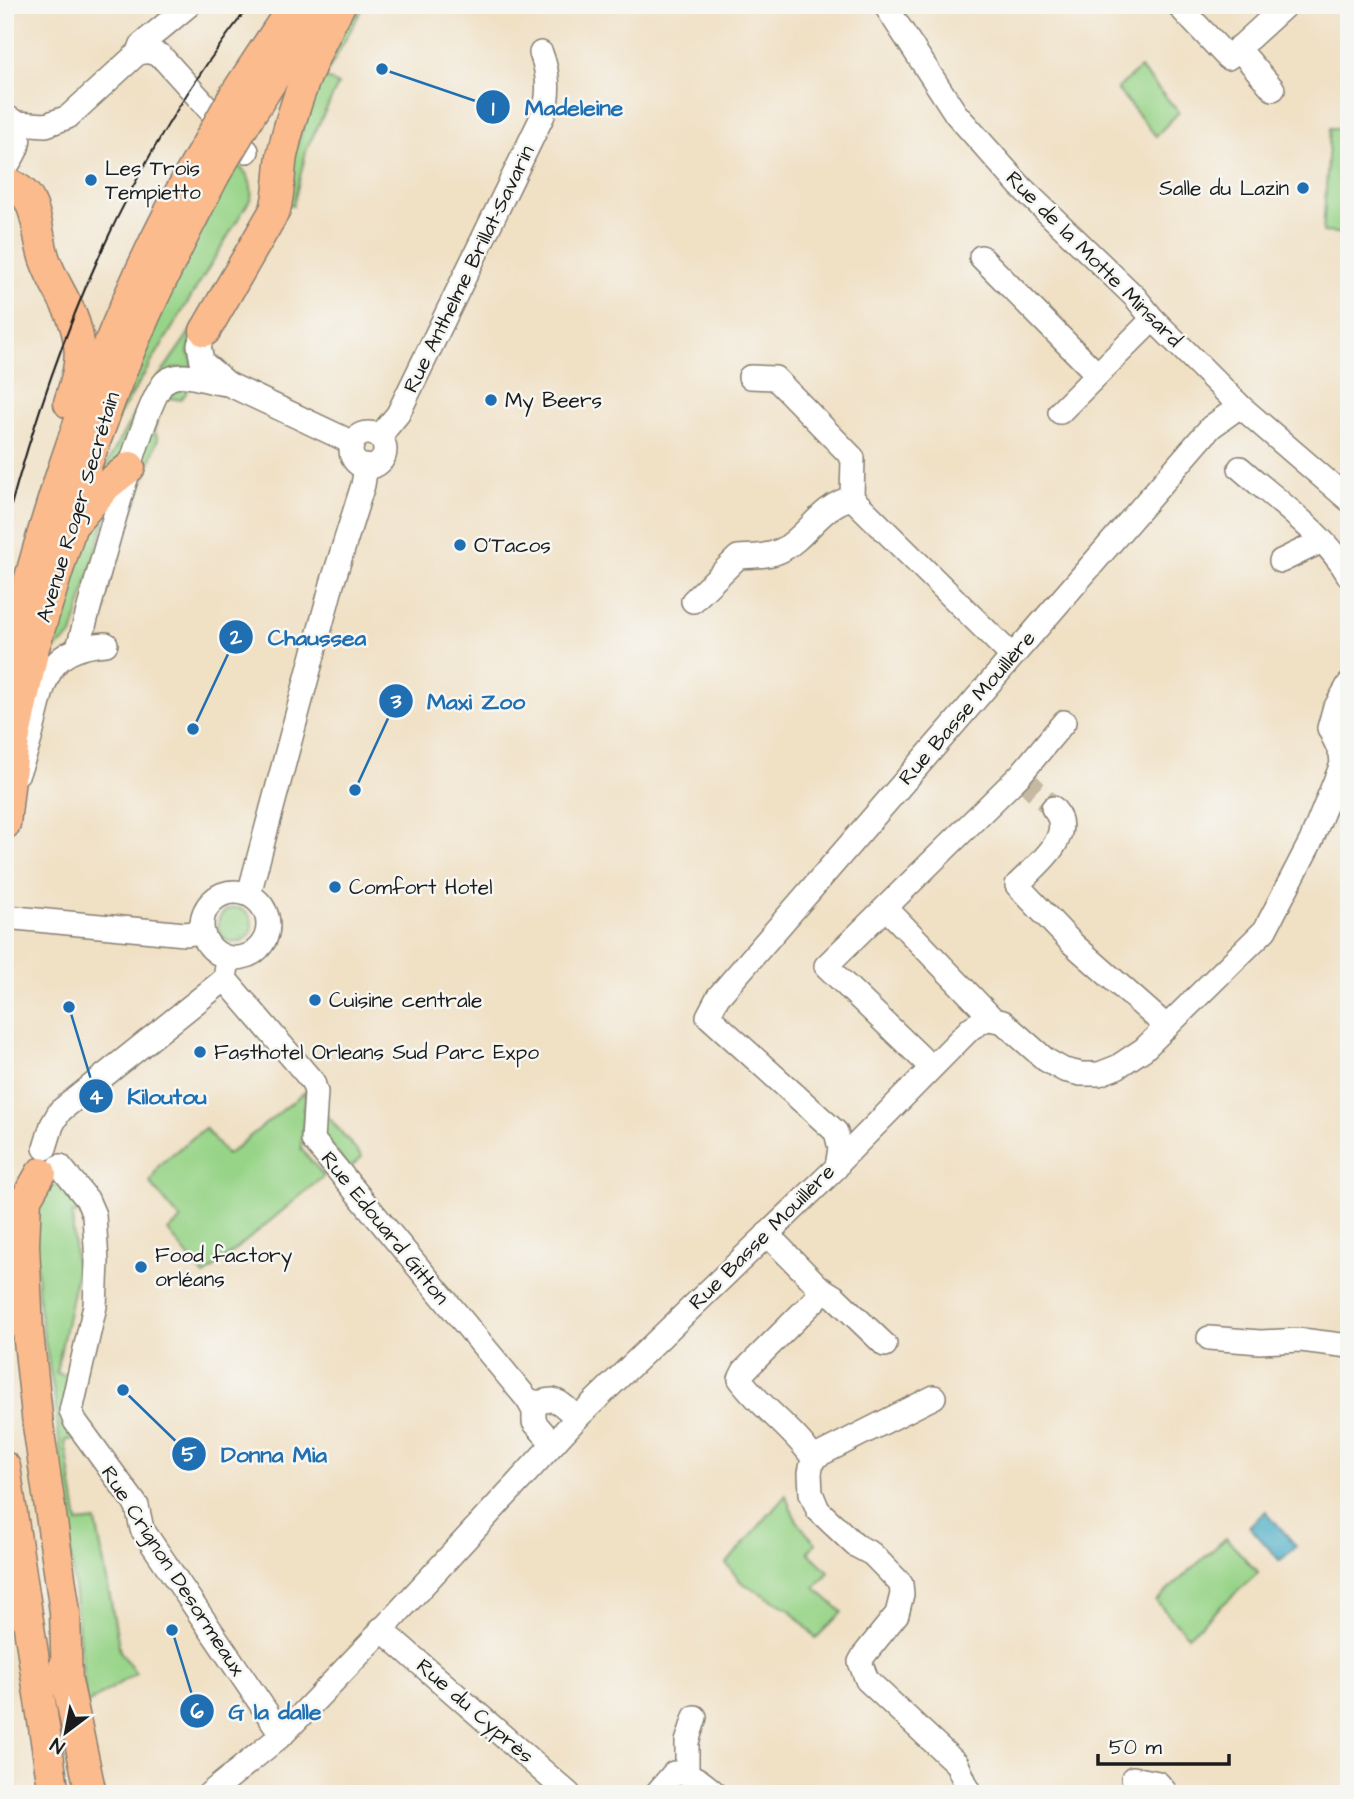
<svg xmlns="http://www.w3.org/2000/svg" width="1354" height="1799" font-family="'Architects Daughter',sans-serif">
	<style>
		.green { fill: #98d488; stroke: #5a7852; stroke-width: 2 }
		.water { fill: #44aac4; stroke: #306370; stroke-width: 2 }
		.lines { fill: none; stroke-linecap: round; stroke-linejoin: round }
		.minor-tunnel { stroke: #c6b9a2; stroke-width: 23; stroke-dasharray: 23 11; stroke-linecap: butt }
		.minor-casing { stroke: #867e70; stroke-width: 26 }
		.major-casing { stroke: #867e70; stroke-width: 33 }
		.minor { stroke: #fff; stroke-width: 23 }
		.major { stroke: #fbbb8d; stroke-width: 30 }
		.tram { stroke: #1c1c1c; stroke-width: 2 }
		.major-bridge-casing { stroke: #867e70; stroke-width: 33; stroke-linecap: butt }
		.major-bridge { stroke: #fbbb8d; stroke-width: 30 }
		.poi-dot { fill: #1f6fb2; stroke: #f6f6f2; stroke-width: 2.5 }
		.labels { text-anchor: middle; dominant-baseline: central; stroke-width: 5; stroke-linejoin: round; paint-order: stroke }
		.poi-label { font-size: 21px; fill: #1c1c1c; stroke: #f6f6f2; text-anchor: start }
		.street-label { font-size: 21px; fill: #1c1c1c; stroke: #f6f6f2 }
		.leader { fill: none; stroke: #1f6fb2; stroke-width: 2.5 }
		.callout-dot { fill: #1f6fb2; stroke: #f6f6f2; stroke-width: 2.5 }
		.mark-label { font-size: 21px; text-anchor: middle; font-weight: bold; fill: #fff }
		.callout-label { font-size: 23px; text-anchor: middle; font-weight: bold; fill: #1f6fb2; stroke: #f6f6f2; stroke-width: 5; stroke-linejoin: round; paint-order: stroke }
	</style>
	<rect width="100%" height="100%" fill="#f6f6f2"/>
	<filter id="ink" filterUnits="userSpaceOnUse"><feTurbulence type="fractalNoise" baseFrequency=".0143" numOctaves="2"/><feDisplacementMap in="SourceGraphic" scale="14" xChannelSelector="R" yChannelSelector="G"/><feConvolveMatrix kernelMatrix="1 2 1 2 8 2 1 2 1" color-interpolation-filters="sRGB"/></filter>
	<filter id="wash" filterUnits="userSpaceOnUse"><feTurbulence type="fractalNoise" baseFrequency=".00686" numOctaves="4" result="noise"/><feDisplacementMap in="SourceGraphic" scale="28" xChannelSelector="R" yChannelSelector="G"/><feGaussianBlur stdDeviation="1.57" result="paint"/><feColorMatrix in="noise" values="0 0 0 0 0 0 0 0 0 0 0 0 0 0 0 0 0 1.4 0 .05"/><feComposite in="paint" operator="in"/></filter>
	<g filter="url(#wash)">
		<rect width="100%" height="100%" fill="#f0e0c4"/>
		<g class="green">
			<path d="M 345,5 L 364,5 L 325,77 L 338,85 L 307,148 L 293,206 L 284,202 L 287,174 Z"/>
			<path d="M 1140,68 L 1179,112 L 1156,136 L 1117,89 Z"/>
			<path d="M 1330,128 L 1349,129 L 1349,234 L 1323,232 Z"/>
			<path d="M 235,164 C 248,171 253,184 251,198 L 114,424 L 141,347 Z"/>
			<path d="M 196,323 L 188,352 L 193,361 L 191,368 L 173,368 L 132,445 L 102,476 C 127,419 161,374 196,323 Z"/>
			<path d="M 190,384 L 185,395 L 180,400 L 166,397 L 154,430 L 158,439 L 101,604 L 106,606 L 97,637 L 88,638 L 148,434 L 170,389 Z"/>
			<path d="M 115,486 L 72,635 L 55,649 L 44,666 L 49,641 L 62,618 L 91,517 Z"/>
			<circle cx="235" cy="925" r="17"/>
			<path d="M 306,1091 L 301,1149 L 324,1176 L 204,1276 L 168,1231 L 181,1220 L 150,1183 L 159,1165 L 205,1128 L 227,1155 Z"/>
			<path d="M 325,1113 L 362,1157 L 349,1168 L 322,1135 Z"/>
			<path d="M 44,1185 C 66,1183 73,1197 85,1213 L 72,1214 L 76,1277 L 56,1373 L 69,1376 L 77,1438 L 65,1441 L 78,1523 L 96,1521 L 120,1651 L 136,1673 L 86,1704 L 55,1400 L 39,1307 L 33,1197 Z"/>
			<path d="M 786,1495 C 791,1515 801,1529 816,1543 L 808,1552 L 829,1572 L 815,1588 L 842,1612 L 816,1638 L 790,1610 L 741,1582 L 726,1564 Z"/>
			<path d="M 1226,1538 L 1258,1573 L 1188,1636 L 1156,1601 Z"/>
		</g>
		<path class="water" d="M 1266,1511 L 1296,1546 L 1280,1561 L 1249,1526 Z"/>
	</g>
	<g filter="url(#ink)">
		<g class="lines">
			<path class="minor-tunnel" d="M 1020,775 L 1053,808"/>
			<defs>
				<g id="minor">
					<path d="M 885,5 L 956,114 L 1021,187 L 1135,297 L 1153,319 L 1240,406 L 1349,500"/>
					<path d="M 1180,7 L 1228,58 L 1286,5"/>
					<path d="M 1238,48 L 1273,89"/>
					<path d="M 139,52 L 150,52 L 161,56 L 247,151"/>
					<path d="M 17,123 L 46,125 L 68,117 L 139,52 L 142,44 L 189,5"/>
					<path d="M 5,168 C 17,152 22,142 17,123 L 5,116"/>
					<path d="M 981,257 L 1097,374"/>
					<path d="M 205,331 L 199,345 L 202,362 L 228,384 L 353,443"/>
					<path d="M 750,377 L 775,378 L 853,458 L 852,498"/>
					<path d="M 1060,412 L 1153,319"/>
					<circle cx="368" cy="450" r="17"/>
					<path d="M 379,437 L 398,414 L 543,115 C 550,94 549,74 541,53"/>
					<path d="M 1240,468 C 1275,499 1327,536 1349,576"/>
					<path d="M 1281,561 L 1322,541"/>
					<path d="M 693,601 L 738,557 C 752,556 769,557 782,550 C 807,537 821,505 852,498 L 1012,656"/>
					<path d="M 78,648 C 89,609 144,397 166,381 C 184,368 208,384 228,384"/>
					<path d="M 18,773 C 24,758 30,742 33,727 C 45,677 48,648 106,644"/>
					<path d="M 1053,808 C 1078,836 1035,866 1017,885 L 1073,944 L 1167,1027"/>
					<circle cx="235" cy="925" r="33"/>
					<path d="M 249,894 L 332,584 L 363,485 L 366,466"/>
					<path d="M 886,908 L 994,1020"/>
					<path d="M 5,917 L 185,934 L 202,932"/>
					<path d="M 225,979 L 313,1082 L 316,1092 L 313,1140 L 528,1400 L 534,1411 L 534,1422 L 553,1444"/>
					<path d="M 931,1067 L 826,966 L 1020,775 L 1064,722"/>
					<path d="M 45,1148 L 52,1125 L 60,1111 L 225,979 L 228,959"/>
					<path d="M 838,1163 L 971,1028 L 988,1018 L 1003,1022 L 1046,1060 L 1064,1070 L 1081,1074 L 1099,1074 L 1117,1067 L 1144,1049 L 1265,930 L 1311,841 L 1342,764 L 1341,753 L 1329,728 L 1334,710 L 1349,684"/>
					<path d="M 60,1166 L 87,1199 L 94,1215 L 97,1262 L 95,1306 L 71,1411 L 75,1421 L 137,1506 L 142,1529 L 282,1735"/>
					<path d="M 767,1234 L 819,1287 L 816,1299 L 744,1371 L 740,1379 C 761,1408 793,1428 813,1458 L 810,1473 L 811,1493 L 818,1510 L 855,1545 L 872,1554 L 901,1584 L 902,1594 L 897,1614 L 864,1655 L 860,1662 L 867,1680 L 957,1764 L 970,1794"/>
					<path d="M 819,1287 L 835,1297 L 885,1345"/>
					<path d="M 1209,1338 L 1260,1342 L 1301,1340 L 1349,1346"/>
					<path d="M 528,1400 C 543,1405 541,1400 552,1400 C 561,1401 570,1412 577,1418"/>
					<path d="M 813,1458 L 934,1397"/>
					<path d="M 381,1629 L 569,1794"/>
					<path d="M 687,1773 L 687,1742 L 695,1717"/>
					<path d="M 1133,1778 L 1158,1783 L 1167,1794"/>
					<path d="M 209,1794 L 282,1735 L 370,1643 L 577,1418 L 837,1167 L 840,1148 L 836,1132 L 708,1016 L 718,997 L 1211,427 L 1240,406"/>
					<path d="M 656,1794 L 674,1773 C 693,1773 702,1782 716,1794"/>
				</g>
				<g id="major">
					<path d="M 234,96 L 294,5"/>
					<path d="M 250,115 L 320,5"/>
					<path d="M 5,182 C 15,186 26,192 30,202 C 39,219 38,241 45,260 C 55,289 76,312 79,344 C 82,364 75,384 69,403"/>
					<path d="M 205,331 L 275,210 C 280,192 279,174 282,156 C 293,104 314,52 340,5"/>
					<path d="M 76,521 L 107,485 L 130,467"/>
					<path d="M 5,687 C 18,613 39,542 62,472 C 98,364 141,258 198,160"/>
					<path d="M 5,824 L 14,740 L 34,647 L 78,505 C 80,476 92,450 102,423 C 132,336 173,255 215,174"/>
					<path d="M 41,1173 L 26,1199 L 24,1244 L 28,1332 L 38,1425 L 65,1612 L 67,1686"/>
					<path d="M 5,1467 L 54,1794"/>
					<path d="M 64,1667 L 91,1794"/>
				</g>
			</defs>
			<use href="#minor" class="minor-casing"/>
			<use href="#major" class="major-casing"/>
			<use href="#minor" class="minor"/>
			<use href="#major" class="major"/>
			<g class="tram">
				<path d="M 5,527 C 57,334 126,164 250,5"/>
				<path d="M 5,1752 L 10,1794"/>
			</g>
			<defs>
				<g id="major-bridge">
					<path d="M 198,160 L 234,96"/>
					<path d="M 215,174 L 250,115"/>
				</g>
			</defs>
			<use href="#major-bridge" class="major-bridge-casing"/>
			<use href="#major-bridge" class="major-bridge"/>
		</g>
	</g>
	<g class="poi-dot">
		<circle cx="91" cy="180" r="7"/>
		<circle cx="1303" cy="188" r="7"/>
		<circle cx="491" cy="400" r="7"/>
		<circle cx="460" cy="545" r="7"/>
		<circle cx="335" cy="887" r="7"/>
		<circle cx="315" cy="1000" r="7"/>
		<circle cx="200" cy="1052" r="7"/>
		<circle cx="141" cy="1267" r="7"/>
	</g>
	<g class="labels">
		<g class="poi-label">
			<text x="105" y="168">Les Trois<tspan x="105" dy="24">Tempietto</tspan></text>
			<text x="1289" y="188" text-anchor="end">Salle du Lazin</text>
			<text x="505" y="400">My Beers</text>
			<text x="474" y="545">O'Tacos</text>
			<text x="349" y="887">Comfort Hotel</text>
			<text x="329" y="1000">Cuisine centrale</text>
			<text x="214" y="1052">Fasthotel Orleans Sud Parc Expo</text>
			<text x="155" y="1255">Food factory<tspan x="155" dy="24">orléans</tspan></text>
		</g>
		<g class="street-label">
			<text transform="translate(1094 259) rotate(45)">Rue de la Motte Minsard</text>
			<text transform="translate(469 269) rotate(-64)">Rue Anthelme Brillat-Savarin</text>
			<text transform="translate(78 507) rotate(-73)">Avenue Roger Secrétain</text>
			<text transform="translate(967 708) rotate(-49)">Rue Basse Mouillère</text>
			<text transform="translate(385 1228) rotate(51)">Rue Edouard Gitton</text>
			<text transform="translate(762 1237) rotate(-45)">Rue Basse Mouillère</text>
			<text transform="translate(173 1571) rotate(57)">Rue Crignon Desormeaux</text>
			<text transform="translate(475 1711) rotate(41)">Rue du Cyprès</text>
		</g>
	</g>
	<path class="leader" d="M382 69L493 107M193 729L236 637M355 790L396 701M69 1007L96 1096M123 1390L189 1454M172 1630L197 1711"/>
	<g class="callout-dot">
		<circle cx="382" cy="69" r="7"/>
		<circle cx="193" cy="729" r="7"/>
		<circle cx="355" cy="790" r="7"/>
		<circle cx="69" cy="1007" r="7"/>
		<circle cx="123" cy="1390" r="7"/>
		<circle cx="172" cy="1630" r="7"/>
		<circle cx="493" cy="107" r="18"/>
		<circle cx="236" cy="637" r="18"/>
		<circle cx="396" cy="701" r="18"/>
		<circle cx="96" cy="1096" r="18"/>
		<circle cx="189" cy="1454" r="18"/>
		<circle cx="197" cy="1711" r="18"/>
	</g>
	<g class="mark-label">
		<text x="493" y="115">1</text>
		<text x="236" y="644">2</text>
		<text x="396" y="708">3</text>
		<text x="96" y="1104">4</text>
		<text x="189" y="1461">5</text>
		<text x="197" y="1718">6</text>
	</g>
	<g class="callout-label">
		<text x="574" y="115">Madeleine</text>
		<text x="317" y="645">Chaussea</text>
		<text x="476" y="709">Maxi Zoo</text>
		<text x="167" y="1104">Kiloutou</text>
		<text x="274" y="1462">Donna Mia</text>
		<text x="275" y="1719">G la dalle</text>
	</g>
	<rect width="1354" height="1799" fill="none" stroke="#f6f6f2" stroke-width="28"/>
	<g transform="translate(66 1732) rotate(212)" stroke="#f6f6f2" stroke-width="5" paint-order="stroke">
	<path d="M0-5L12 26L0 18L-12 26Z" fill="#1c1c1c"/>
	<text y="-10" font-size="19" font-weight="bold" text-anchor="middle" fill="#1c1c1c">N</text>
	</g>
	<path d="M1098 1754v10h131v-10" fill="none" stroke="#1c1c1c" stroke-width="3.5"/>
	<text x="1109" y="1754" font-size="21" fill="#1c1c1c" stroke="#f6f6f2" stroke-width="5" paint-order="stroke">50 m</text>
</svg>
